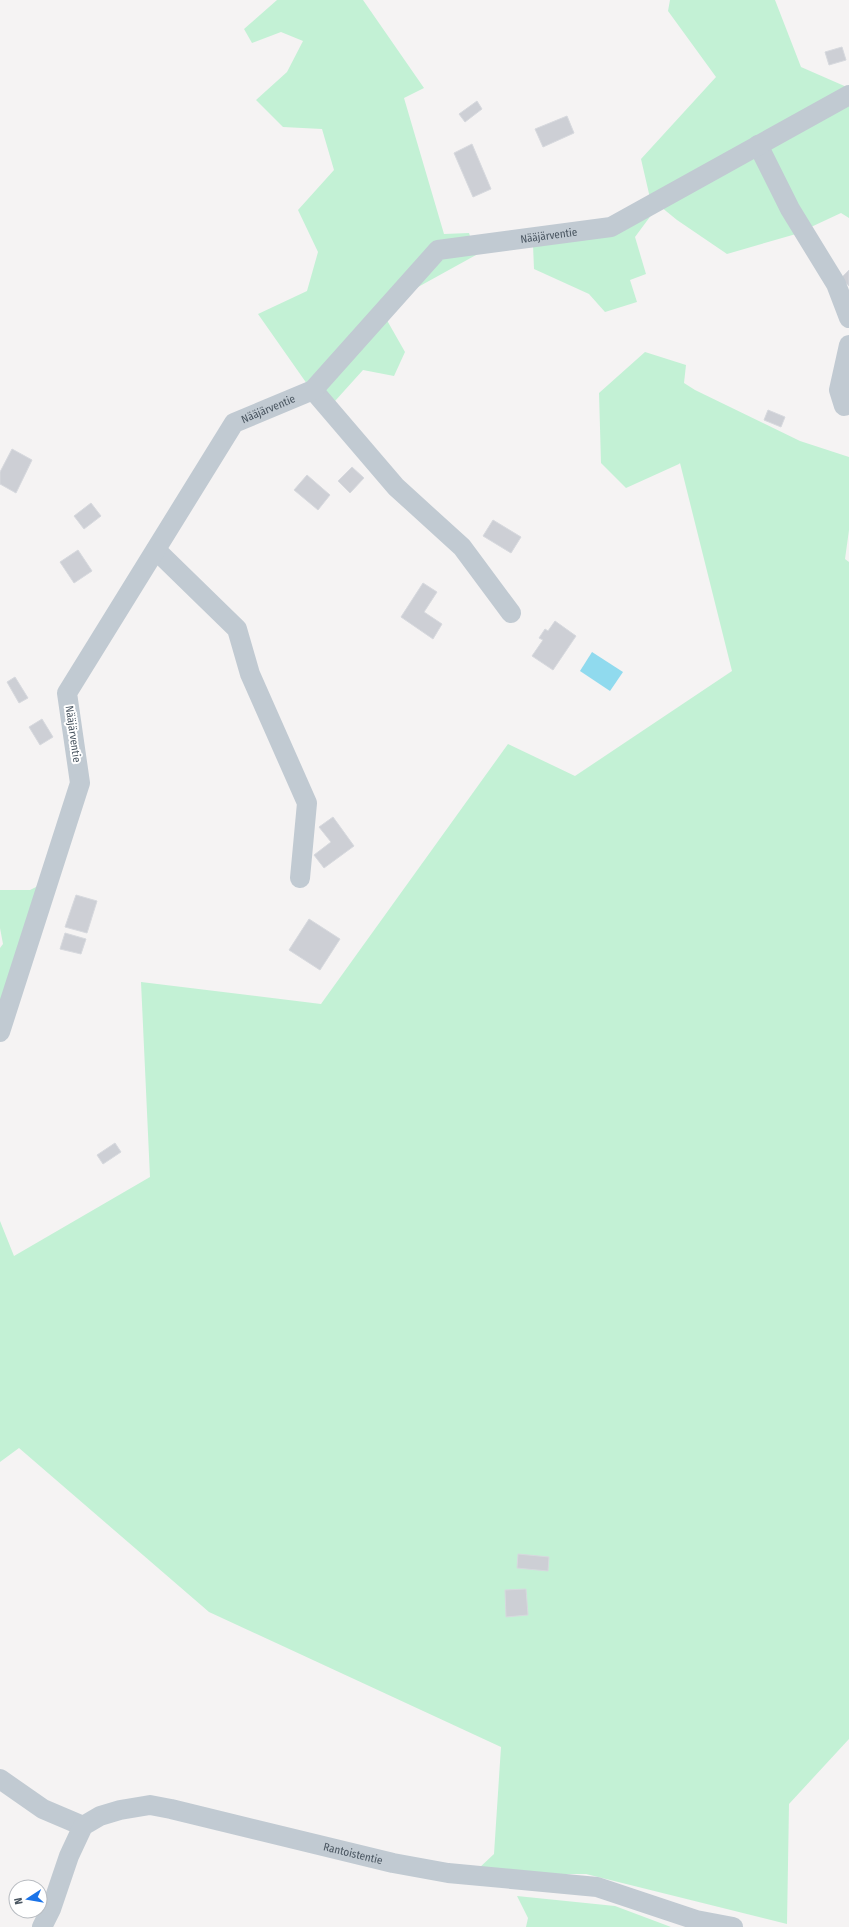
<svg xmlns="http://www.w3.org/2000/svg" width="849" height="1927" font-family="'Fira Sans Condensed',sans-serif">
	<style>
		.green { fill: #c3f1d5 }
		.water { fill: #90daee }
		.building { fill: #cdcfd5; stroke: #d7d9de }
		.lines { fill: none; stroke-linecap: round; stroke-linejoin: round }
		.minor { stroke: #c1cad2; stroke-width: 20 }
		.labels { text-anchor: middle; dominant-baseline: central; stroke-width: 4; stroke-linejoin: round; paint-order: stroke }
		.street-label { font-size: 11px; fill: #4a5661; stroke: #fff }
	</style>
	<rect width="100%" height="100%" fill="#f5f3f3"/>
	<g class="green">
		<path d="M 277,0 L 363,0 L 424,88 L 404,98 L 444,234 L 469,233 L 476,255 L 380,308 L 405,352 L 394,376 L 363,370 L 326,411 L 258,314 L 307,291 L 318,252 L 298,210 L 334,170 L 322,129 L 283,127 L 256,100 L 287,72 L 303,41 L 281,32 L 252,43 L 244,29 Z"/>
		<path d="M 670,0 L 775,0 L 801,67 L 849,88 L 849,218 L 841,213 L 796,234 L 727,254 L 677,220 L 650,198 L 641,159 L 716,77 L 668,11 Z"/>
		<path d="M 652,214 L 635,237 L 646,274 L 630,280 L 637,302 L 605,312 L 589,294 L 534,269 L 533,245 Z"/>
		<path d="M 645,352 L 686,365 L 684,383 L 695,390 L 800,441 L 849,457 L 849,530 L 845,559 L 849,562 L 849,1739 L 789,1804 L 787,1924 L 586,1874 L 546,1874 L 478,1869 L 494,1854 L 501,1747 L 209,1612 L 19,1448 L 0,1462 L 0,1221 L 14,1256 L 150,1177 L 141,982 L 321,1004 L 508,744 L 575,776 L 732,671 L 680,463 L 679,464 L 626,488 L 601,463 L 599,393 Z"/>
		<path d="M 42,884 L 0,1012 L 0,948 L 3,944 L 0,928 L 0,890 L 30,890 Z"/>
		<path d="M 517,1896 L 615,1906 L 671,1927 L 526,1927 L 528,1918 Z"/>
	</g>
	<path class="water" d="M 592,652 L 623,672 L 610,691 L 580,671 Z"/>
	<g class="building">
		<path d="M 842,47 L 846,60 L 829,65 L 825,52 Z"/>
		<path d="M 477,101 L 482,109 L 465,122 L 459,114 Z"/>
		<path d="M 567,116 L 574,133 L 543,147 L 535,129 Z"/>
		<path d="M 472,144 L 491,189 L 473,197 L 454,153 Z"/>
		<path d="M 849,270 L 849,286 L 841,278 Z"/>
		<path d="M 768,410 L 785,417 L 781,427 L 764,420 Z"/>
		<path d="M 12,449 L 32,460 L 16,493 L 0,484 L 0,472 Z"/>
		<path d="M 352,467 L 364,478 L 350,493 L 338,481 Z"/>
		<path d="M 307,475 L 330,495 L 318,510 L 294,490 Z"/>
		<path d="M 91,503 L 101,516 L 84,529 L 74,516 Z"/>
		<path d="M 493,520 L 521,537 L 511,553 L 483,536 Z"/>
		<path d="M 78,550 L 92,571 L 74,583 L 60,562 Z"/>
		<path d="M 423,583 L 437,592 L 424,612 L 442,624 L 433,639 L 401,617 Z"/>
		<path d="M 555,621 L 576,636 L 553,670 L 532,656 L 543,640 L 539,638 L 545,629 L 548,631 Z"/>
		<path d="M 15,677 L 28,698 L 19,703 L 7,682 Z"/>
		<path d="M 42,719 L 53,737 L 40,745 L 29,727 Z"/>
		<path d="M 333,817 L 354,846 L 324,868 L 314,855 L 331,842 L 319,827 Z"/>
		<path d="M 76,895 L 97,901 L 87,933 L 65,927 Z"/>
		<path d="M 309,919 L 340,939 L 320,970 L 289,950 Z"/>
		<path d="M 65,933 L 86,939 L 81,954 L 60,949 Z"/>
		<path d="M 115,1143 L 121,1152 L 103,1164 L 97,1155 Z"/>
		<path d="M 518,1554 L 549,1557 L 548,1571 L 517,1568 Z"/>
		<path d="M 526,1589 L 528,1615 L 506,1617 L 505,1590 Z"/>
	</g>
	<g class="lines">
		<g class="minor">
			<path d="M 758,145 L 790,209 L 836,284 L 849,318"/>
			<path d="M 313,390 L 396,487 L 462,547 L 511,613"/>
			<path d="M 844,406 L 839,390 L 849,345"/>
			<path d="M 156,550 L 237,629 L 250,674 L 307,803 L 300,878"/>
			<path id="s1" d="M 0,1032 L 80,783 L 67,693 L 234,423 L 313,390 L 438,250 L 611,227 L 849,95"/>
			<path d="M 0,1779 L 43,1809 L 83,1826"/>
			<path id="s2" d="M 42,1927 L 51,1909 L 69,1856 L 83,1826 L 100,1816 L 120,1810 L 150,1805 L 171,1809 L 393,1863 L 448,1873 L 597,1887 L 696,1920 L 733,1927"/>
		</g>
	</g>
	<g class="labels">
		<g class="street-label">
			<text stroke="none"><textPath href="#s1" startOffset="1055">Nääjärventie</textPath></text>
			<text stroke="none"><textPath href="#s1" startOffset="707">Nääjärventie</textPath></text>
			<text transform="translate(73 734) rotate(82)">Nääjärventie</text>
			<text stroke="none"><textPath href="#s2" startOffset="389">Rantoistentie</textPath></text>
		</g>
	</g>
	<g transform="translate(28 1899) rotate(258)"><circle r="19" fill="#ffffff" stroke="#b7bbc0"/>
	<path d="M0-3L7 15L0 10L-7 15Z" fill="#1a73e8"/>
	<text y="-6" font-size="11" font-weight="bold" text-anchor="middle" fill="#4a5661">N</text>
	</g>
</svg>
